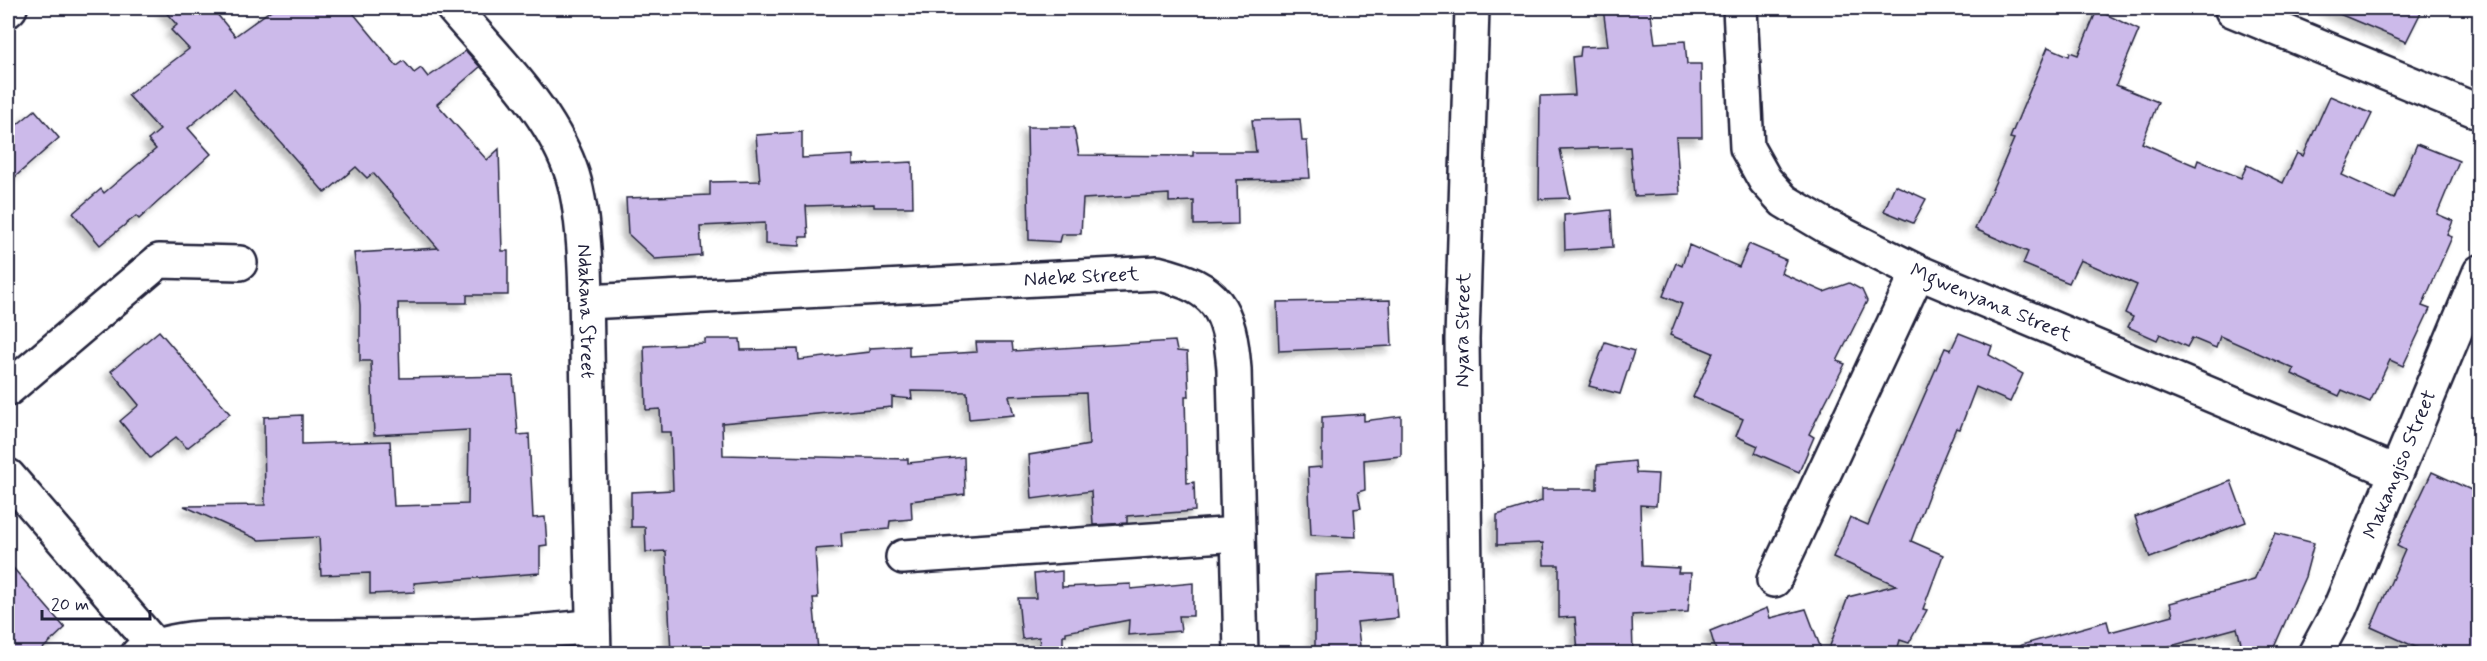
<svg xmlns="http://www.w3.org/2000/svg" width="2487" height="661" font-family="Mynerve,sans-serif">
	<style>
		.building { fill: #ccbaea; stroke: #22223b; stroke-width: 1.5; filter: url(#shadow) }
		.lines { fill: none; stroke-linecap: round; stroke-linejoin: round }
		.minor-casing { stroke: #22223b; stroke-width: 38 }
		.minor { stroke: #fff; stroke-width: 33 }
		.labels { text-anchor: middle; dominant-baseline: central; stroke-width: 6; stroke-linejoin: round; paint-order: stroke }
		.street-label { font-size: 20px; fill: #22223b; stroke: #fff }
	</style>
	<defs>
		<filter id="shadow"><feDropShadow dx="-5.5" dy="5.5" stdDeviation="3" flood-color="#0004"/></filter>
	</defs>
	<rect width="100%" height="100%" fill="#fff"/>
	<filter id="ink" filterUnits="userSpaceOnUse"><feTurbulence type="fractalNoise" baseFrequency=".0167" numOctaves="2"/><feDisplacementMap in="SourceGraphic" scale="12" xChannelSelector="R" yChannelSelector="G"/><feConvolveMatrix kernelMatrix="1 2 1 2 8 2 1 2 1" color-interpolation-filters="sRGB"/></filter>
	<g filter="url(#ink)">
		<g class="building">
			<path d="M 162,8 L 212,8 L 235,36 L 274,8 L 349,8 L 397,66 L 404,61 L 414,73 L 421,68 L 428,77 L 466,51 L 480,67 L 437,104 L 487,160 L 499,149 L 502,251 L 508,251 L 508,295 L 467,295 L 467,303 L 398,303 L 400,378 L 513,376 L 518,435 L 529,434 L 533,518 L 545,517 L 547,545 L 540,546 L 540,573 L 414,583 L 415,592 L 370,594 L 370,573 L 321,575 L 319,537 L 259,540 L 184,506 L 265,505 L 264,417 L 302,415 L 302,444 L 390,441 L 394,506 L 468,504 L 469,430 L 374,435 L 371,361 L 360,361 L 360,305 L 354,253 L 438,248 L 373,173 L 367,178 L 356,167 L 325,193 L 234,89 L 188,128 L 211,154 L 139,219 L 136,216 L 100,245 L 73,213 L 101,189 L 104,193 L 156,149 L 148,140 L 160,130 L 128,95 L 189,49 L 171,30 L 177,25 Z"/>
			<path d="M 1603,8 L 1650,8 L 1655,43 L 1685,41 L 1687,64 L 1701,64 L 1702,137 L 1676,137 L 1680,194 L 1634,196 L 1630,147 L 1560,149 L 1570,198 L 1539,199 L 1540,96 L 1575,95 L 1572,57 L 1580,56 L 1581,47 L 1608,46 Z"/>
			<path d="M 2325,8 L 2423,8 L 2406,42 Z"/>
			<path d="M 2097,10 L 2139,30 L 2116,85 L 2158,102 L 2142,143 L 2196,166 L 2198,160 L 2241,178 L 2247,165 L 2283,183 L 2297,153 L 2303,156 L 2330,96 L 2372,114 L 2342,175 L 2394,199 L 2417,144 L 2459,161 L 2437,214 L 2453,221 L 2447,235 L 2452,237 L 2422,306 L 2430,309 L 2403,366 L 2390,360 L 2370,402 L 2342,390 L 2339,396 L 2292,374 L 2294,369 L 2220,336 L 2216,348 L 2192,338 L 2187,347 L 2160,334 L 2157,340 L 2128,327 L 2133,317 L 2125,313 L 2137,285 L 2080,260 L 2069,283 L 2023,264 L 2028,252 L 1975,229 L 2014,139 L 2010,138 L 2048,47 L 2069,56 L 2070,52 L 2078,55 Z"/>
			<path d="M 35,110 L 59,138 L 8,183 L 8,132 Z"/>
			<path d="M 1300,119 L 1302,141 L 1307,141 L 1310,178 L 1237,180 L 1238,224 L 1194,225 L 1194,201 L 1169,202 L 1169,194 L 1083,199 L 1081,234 L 1062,234 L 1060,242 L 1029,240 L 1027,127 L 1074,127 L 1079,155 L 1193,156 L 1193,152 L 1256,152 L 1252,120 Z"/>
			<path d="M 802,132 L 802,158 L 853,155 L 853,165 L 912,162 L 913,207 L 874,207 L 874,204 L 806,206 L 808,237 L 800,237 L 800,246 L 765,244 L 765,223 L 700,226 L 702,256 L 655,259 L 628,234 L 626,198 L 710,195 L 710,182 L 760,181 L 756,135 Z"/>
			<path d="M 1895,185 L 1926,199 L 1913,223 L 1884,211 Z"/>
			<path d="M 1611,210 L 1613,247 L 1565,250 L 1564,215 Z"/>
			<path d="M 1749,244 L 1786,260 L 1781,273 L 1824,292 L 1849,283 L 1862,290 L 1867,301 L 1837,361 L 1845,364 L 1809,434 L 1814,437 L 1799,472 L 1755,453 L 1758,446 L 1736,436 L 1743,419 L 1693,397 L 1713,353 L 1670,335 L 1682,304 L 1663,296 L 1676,263 L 1682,266 L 1689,245 L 1739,267 Z"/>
			<path d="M 1390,300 L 1392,346 L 1279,351 L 1277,302 Z"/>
			<path d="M 159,331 L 230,414 L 187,448 L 176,437 L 150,458 L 120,421 L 139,405 L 111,371 Z"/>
			<path d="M 1959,333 L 1992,346 L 1989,355 L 2023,374 L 2010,402 L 1976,387 L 1960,429 L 1956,428 L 1935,478 L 1911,541 L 1943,555 L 1923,609 L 1927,610 L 1909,643 L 1900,640 L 1896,654 L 1827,654 L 1848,597 L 1896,585 L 1833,557 L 1850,517 L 1868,525 L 1945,348 L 1951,350 Z"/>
			<path d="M 705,339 L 740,339 L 741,350 L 798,349 L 799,360 L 869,352 L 869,348 L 909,346 L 909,356 L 977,352 L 976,342 L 1012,342 L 1013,351 L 1175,341 L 1177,351 L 1187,352 L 1189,396 L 1185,396 L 1187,483 L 1194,482 L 1195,511 L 1127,516 L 1127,523 L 1093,525 L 1091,491 L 1032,499 L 1029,455 L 1089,445 L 1086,393 L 1009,396 L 1014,415 L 969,419 L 967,392 L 911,391 L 912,399 L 892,397 L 892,407 L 722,423 L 723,455 L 908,459 L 908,463 L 964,457 L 965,494 L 911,501 L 912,519 L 890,521 L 889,529 L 841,533 L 842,547 L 815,549 L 818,598 L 813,598 L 818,650 L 780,654 L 748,654 L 748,650 L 671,654 L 666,551 L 646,552 L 645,527 L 631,527 L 631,492 L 673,490 L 671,432 L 661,432 L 660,409 L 646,410 L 644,346 L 705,343 Z"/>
			<path d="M 1605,342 L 1634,351 L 1620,394 L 1589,386 Z"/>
			<path d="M 1364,414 L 1364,421 L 1401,416 L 1401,456 L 1364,460 L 1365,490 L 1358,492 L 1361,508 L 1354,509 L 1356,537 L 1311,535 L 1308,468 L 1322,467 L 1322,417 Z"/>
			<path d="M 1635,461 L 1636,473 L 1658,474 L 1656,506 L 1640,505 L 1642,566 L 1679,568 L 1678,573 L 1691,573 L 1688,612 L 1632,615 L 1633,654 L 1578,652 L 1575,617 L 1559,618 L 1559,565 L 1544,565 L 1543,543 L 1497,545 L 1497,515 L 1542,501 L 1542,489 L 1597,489 L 1597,465 Z"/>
			<path d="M 2432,472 L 2480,494 L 2480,654 L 2431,654 L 2371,627 L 2405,550 L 2397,546 Z"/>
			<path d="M 2231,481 L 2246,522 L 2150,558 L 2135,517 Z"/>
			<path d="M 2275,533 L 2314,543 L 2305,577 L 2271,654 L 2244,654 L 2237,628 L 2167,647 L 2169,654 L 2022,654 L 2021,645 L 2107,621 L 2110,632 L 2173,615 L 2170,603 L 2254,580 Z"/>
			<path d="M 8,562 L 65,628 L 37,654 L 8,654 Z"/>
			<path d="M 1062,571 L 1062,587 L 1131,584 L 1131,589 L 1193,583 L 1193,616 L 1179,616 L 1181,631 L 1128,635 L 1129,620 L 1066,632 L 1066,635 L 1063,635 L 1063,654 L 1041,654 L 1039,637 L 1022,639 L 1018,598 L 1036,598 L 1034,574 Z"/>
			<path d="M 1357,573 L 1394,575 L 1398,618 L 1357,622 L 1361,654 L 1315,654 L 1315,575 Z"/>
			<path d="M 1767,608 L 1770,618 L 1806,609 L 1823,654 L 1717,654 L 1710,631 Z"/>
		</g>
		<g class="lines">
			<defs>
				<g id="minor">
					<path id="s1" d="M 453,8 C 495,57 547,107 570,168 C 587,213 586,300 587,349 C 589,451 591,552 594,654"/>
					<path id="s2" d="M 1740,8 L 1747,148 L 1765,180 L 1784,201 L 1826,226 L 1918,272 L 2395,472"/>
					<path d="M 8,10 L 10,8"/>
					<path d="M 2232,10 L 2480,112"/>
					<path id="s3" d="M 586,302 L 1157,273 C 1218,288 1229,308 1234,369 L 1241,654"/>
					<path d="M 8,389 L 159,261 L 240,263"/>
					<path d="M 8,476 L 154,645"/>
					<path d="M 903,557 L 1238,534"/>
					<path d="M 1774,580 L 1918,272"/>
					<path d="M 138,654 C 183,630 255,638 305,637 C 401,636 498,638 593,626"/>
					<path id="s4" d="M 1466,654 L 1462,339 L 1472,8"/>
					<path id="s5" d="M 2315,654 L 2340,608 L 2480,272"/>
				</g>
			</defs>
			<use href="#minor" class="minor-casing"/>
			<use href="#minor" class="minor"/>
		</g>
	</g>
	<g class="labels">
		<g class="street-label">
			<text stroke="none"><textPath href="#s3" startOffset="496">Ndebe Street</textPath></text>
			<text stroke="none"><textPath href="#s2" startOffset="436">Mgwenyana Street</textPath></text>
			<text stroke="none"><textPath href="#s1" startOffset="344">Ndakana Street</textPath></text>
			<text stroke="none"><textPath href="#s4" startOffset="324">Nyara Street</textPath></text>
			<text stroke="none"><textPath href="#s5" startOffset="208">Makangiso Street</textPath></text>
		</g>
	</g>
	<rect width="2487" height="661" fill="none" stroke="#fff" stroke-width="30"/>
	<rect x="15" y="15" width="2457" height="631" fill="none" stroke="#22223b" stroke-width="2" filter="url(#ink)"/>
	<path d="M42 610v9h108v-9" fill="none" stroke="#22223b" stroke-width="3"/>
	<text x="51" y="610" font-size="18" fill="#22223b" stroke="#ffffff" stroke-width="4.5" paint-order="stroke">20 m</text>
</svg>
